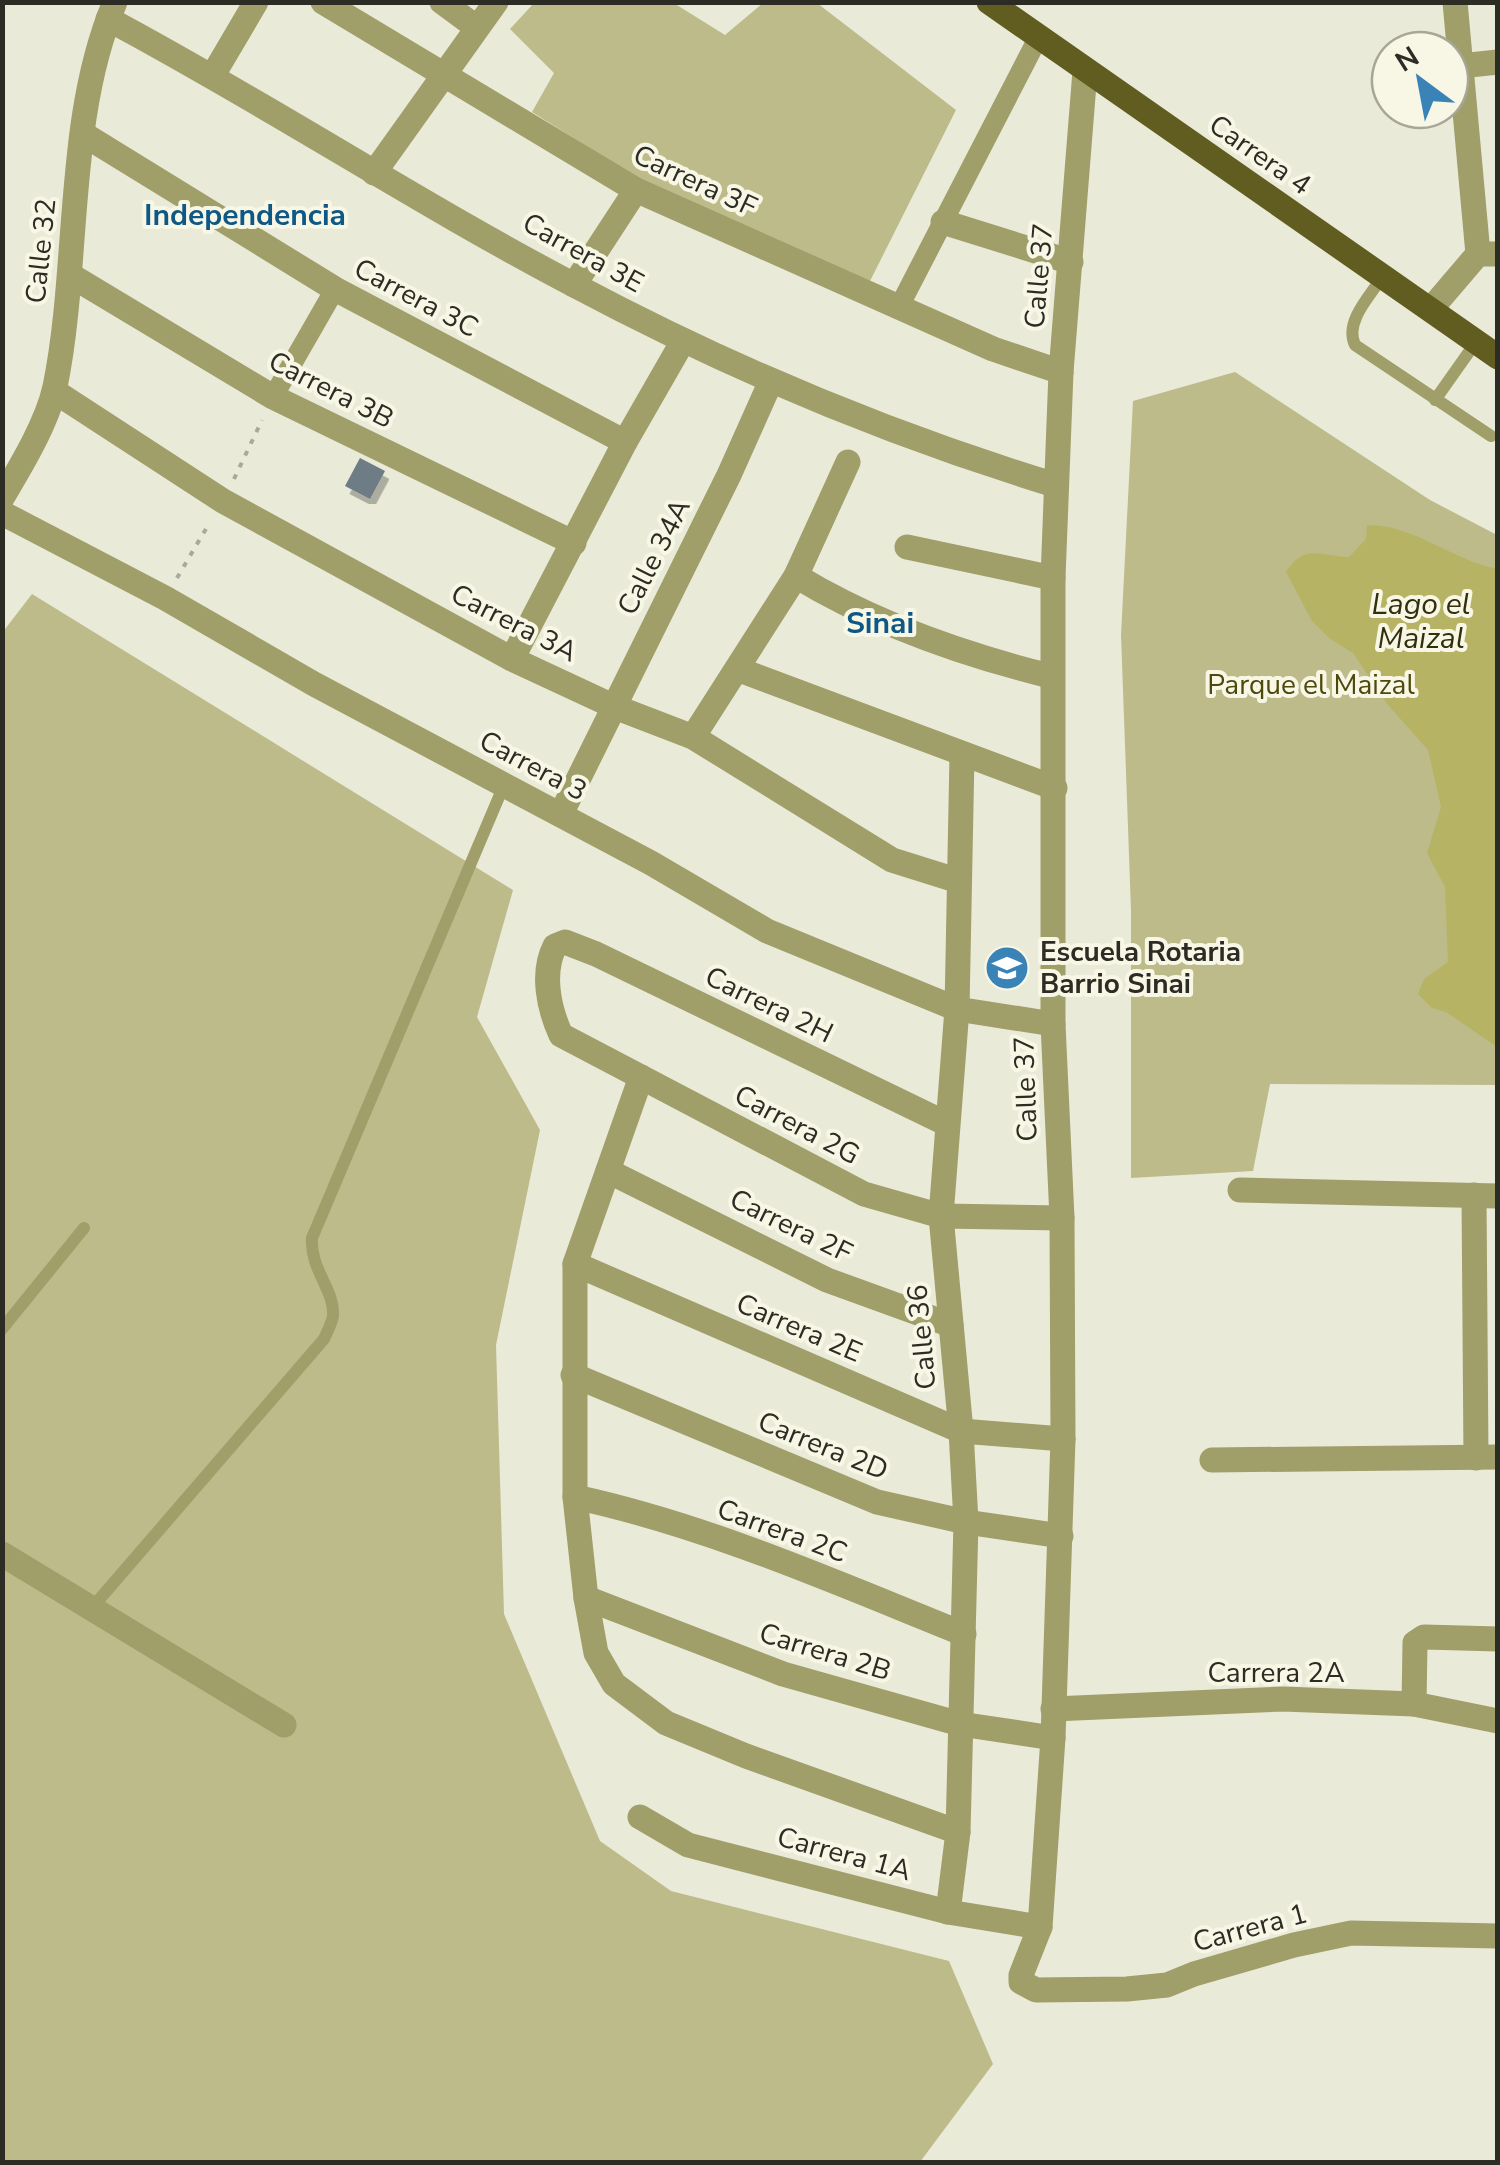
<svg xmlns="http://www.w3.org/2000/svg" width="1500" height="2165" font-family="'Nunito Sans',sans-serif">
	<style>
		.green { fill: #bdbb8a }
		.water { fill: #b7b365 }
		.building { fill: #6d7b85; filter: url(#shadow) }
		.lines { fill: none; stroke-linecap: round; stroke-linejoin: round }
		.path { stroke: #a9a99b; stroke-width: 4; stroke-dasharray: 5 8; stroke-linecap: butt }
		.service { stroke: #a09e69; stroke-width: 12 }
		.pedestrian { stroke: #a09e69; stroke-width: 20 }
		.minor { stroke: #a09e69; stroke-width: 25 }
		.primary { stroke: #615d20; stroke-width: 25 }
		.labels { text-anchor: middle; dominant-baseline: central; stroke-width: 8; stroke-linejoin: round; paint-order: stroke }
		.street-label { font-size: 28px; fill: #2c2c25; stroke: #f8f7e6 }
		.park-label { font-size: 28px; fill: #4d490c; stroke: #f8f7e6 }
		.poi-label { font-size: 28px; font-weight: bold; fill: #2c2c25; stroke: #f8f7e6; text-anchor: start }
		.neighbourhood-label { font-size: 30px; font-weight: bold; fill: #0f5885; stroke: #f8f7e6 }
		.water-label { font-size: 30px; font-style: italic; fill: #312f0c; stroke: #f8f7e6 }
	</style>
	<defs>
		<filter id="shadow"><feDropShadow dx="4.5" dy="8" stdDeviation="0" flood-color="#0004"/></filter>
	</defs>
	<rect width="100%" height="100%" fill="#eaead9"/>
	<g class="green">
		<path d="M 672,2 L 725,35 L 763,3 L 817,3 L 956,110 L 870,281 L 641,180 L 532,112 L 554,73 L 510,29 L 534,3 Z"/>
		<path d="M 1235,372 L 1430,500 L 1497,535 L 1497,1085 L 1270,1084 L 1253,1171 L 1131,1178 L 1131,910 L 1121,635 L 1133,401 Z"/>
		<path d="M 32,594 L 513,890 L 477,1017 L 540,1130 L 496,1345 L 504,1614 L 600,1841 L 671,1891 L 949,1961 L 993,2064 L 920,2162 L 3,2162 L 2,633 Z"/>
	</g>
	<path class="water" d="M 1367,525 C 1412,524 1453,560 1497,569 L 1497,1047 L 1446,1012 L 1432,1008 L 1418,994 L 1424,979 L 1448,962 L 1445,887 L 1427,853 L 1441,807 L 1428,750 L 1388,705 L 1353,653 L 1329,638 L 1312,621 L 1286,572 C 1304,543 1320,556 1349,557 L 1366,539 Z"/>
	<path class="building" d="M 360,458 L 385,471 L 370,499 L 345,486 Z"/>
	<g class="lines">
		<g class="path">
			<path d="M 234,479 L 262,420"/>
			<path d="M 177,578 L 210,522"/>
		</g>
		<g class="service">
			<path d="M 1383,276 C 1370,296 1344,322 1355,345 L 1491,436"/>
			<path d="M 1435,400 L 1476,342"/>
			<path d="M 2,1329 L 84,1228"/>
			<path d="M 91,1609 L 324,1339 C 327,1332 332,1323 333,1316 C 335,1290 310,1270 312,1238 L 504,785"/>
		</g>
		<g class="pedestrian">
			<path d="M 899,307 L 1038,38"/>
			<path d="M 273,397 L 335,289"/>
		</g>
		<g class="minor">
			<path d="M 323,2 L 636,190 L 993,349 L 1061,372"/>
			<path d="M 442,2 L 476,27"/>
			<path d="M 1455,2 L 1478,254"/>
			<path d="M 108,19 C 266,103 416,202 574,285 C 728,367 888,434 1055,485"/>
			<path d="M 1460,66 L 1498,62"/>
			<path d="M 1085,71 L 1061,372 L 1053,578 L 1053,1024 L 1062,1218 L 1063,1439 L 1053,1738 L 1040,1927 L 1021,1975 L 1021,1982 L 1036,1990 L 1127,1989 L 1167,1985 L 1194,1974 L 1294,1945 L 1351,1933 L 1498,1936"/>
			<path d="M 213,75 L 256,2"/>
			<path d="M 83,134 L 335,289 L 625,442"/>
			<path d="M 374,173 L 496,2"/>
			<path d="M 943,222 L 1071,262"/>
			<path d="M 70,275 L 273,397 L 574,543"/>
			<path d="M 574,285 L 636,190"/>
			<path d="M 1431,309 L 1478,254 L 1498,254"/>
			<path d="M 54,391 L 223,501 L 512,659 L 615,707 L 693,737 L 892,860 L 959,881"/>
			<path d="M 2,498 C 21,466 47,423 55,387 C 80,264 65,119 115,2"/>
			<path d="M 2,513 L 165,598 L 314,684 L 651,863 L 767,931 L 957,1009 L 1053,1024"/>
			<path d="M 907,547 L 1053,578"/>
			<path d="M 796,576 C 875,624 961,654 1050,676"/>
			<path d="M 512,659 L 625,442 L 683,341"/>
			<path d="M 737,669 L 1055,788"/>
			<path d="M 693,737 L 796,576 L 848,462"/>
			<path d="M 561,814 L 729,475 L 771,381"/>
			<path d="M 641,1077 L 575,1264 L 575,1497 L 586,1598 L 596,1653 L 614,1684 L 666,1723 L 746,1756 L 958,1832"/>
			<path d="M 947,1124 L 596,954 L 565,942 L 555,946 C 541,973 549,1009 561,1035 L 864,1194 L 941,1216 L 1062,1218"/>
			<path d="M 608,1171 L 827,1280 L 951,1325"/>
			<path d="M 1240,1190 L 1498,1196"/>
			<path d="M 1474,1195 L 1476,1458"/>
			<path d="M 575,1264 L 961,1431 L 1063,1439"/>
			<path d="M 573,1375 L 877,1502 L 966,1522 L 1061,1536"/>
			<path d="M 1212,1460 L 1498,1457"/>
			<path d="M 575,1497 C 709,1526 837,1583 964,1634"/>
			<path d="M 2,1554 L 284,1725"/>
			<path d="M 586,1598 L 783,1674 L 960,1724 L 1053,1738"/>
			<path d="M 1414,1704 L 1415,1643 L 1424,1637 L 1498,1639"/>
			<path d="M 1053,1709 L 1283,1699 L 1414,1704 L 1498,1721"/>
			<path d="M 640,1817 L 688,1845 L 948,1912 L 1040,1927"/>
			<path d="M 948,1912 L 958,1832 L 966,1522 L 961,1431 L 941,1216 L 957,1009 L 962,755"/>
		</g>
		<path class="primary" d="M 989,2 L 1498,357"/>
	</g>
	<defs>
		<symbol id="school-disc" viewBox="-11 -11 22 22"><circle r="9.5" fill="#3a83b7" stroke="#f8f7e6"/><path d="M0-5L7-2L0 1L-7-2ZM-4 1L0 2.5L4 1V4Q0 6-4 4Z" fill="#fff"/></symbol>
	</defs>
	<g fill-rule="evenodd">
		<use href="#school-disc" x="982" y="943" width="50" height="50"/>
	</g>
	<g class="labels">
		<g class="street-label">
			<text transform="translate(1260 155) rotate(35)">Carrera 4</text>
			<text transform="translate(695 181) rotate(25)">Carrera 3F</text>
			<text transform="translate(41 251) rotate(-84)">Calle 32</text>
			<text transform="translate(583 253) rotate(29)">Carrera 3E</text>
			<text transform="translate(1039 276) rotate(-85)">Calle 37</text>
			<text transform="translate(416 298) rotate(28)">Carrera 3C</text>
			<text transform="translate(331 390) rotate(27)">Carrera 3B</text>
			<text transform="translate(654 557) rotate(-63)">Calle 34A</text>
			<text transform="translate(514 623) rotate(27)">Carrera 3A</text>
			<text transform="translate(533 766) rotate(28)">Carrera 3</text>
			<text transform="translate(769 1005) rotate(26)">Carrera 2H</text>
			<text transform="translate(1026 1089) rotate(-92)">Calle 37</text>
			<text transform="translate(797 1125) rotate(28)">Carrera 2G</text>
			<text transform="translate(791 1226) rotate(26)">Carrera 2F</text>
			<text transform="translate(799 1328) rotate(23)">Carrera 2E</text>
			<text transform="translate(922 1337) rotate(-95)">Calle 36</text>
			<text transform="translate(823 1446) rotate(22)">Carrera 2D</text>
			<text transform="translate(782 1531) rotate(20)">Carrera 2C</text>
			<text transform="translate(825 1652) rotate(17)">Carrera 2B</text>
			<text x="1276" y="1673">Carrera 2A</text>
			<text transform="translate(844 1854) rotate(15)">Carrera 1A</text>
			<text transform="translate(1250 1928) rotate(-15)">Carrera 1</text>
		</g>
		<g class="park-label">
			<text x="1311" y="685">Parque el Maizal</text>
		</g>
		<g class="poi-label">
			<text x="1040" y="952">Escuela Rotaria<tspan x="1040" dy="32">Barrio Sinai</tspan></text>
		</g>
		<g class="neighbourhood-label">
			<text x="245" y="215">Independencia</text>
			<text x="880" y="623">Sinai</text>
		</g>
		<g class="water-label">
			<text x="1421" y="604">Lago el<tspan x="1421" dy="34">Maizal</tspan></text>
		</g>
	</g>
	<rect width="1500" height="2165" fill="none" stroke="#2c2c25" stroke-width="10"/>
	<g transform="translate(1420 80) rotate(328)"><circle r="48" fill="#f8f7e6" stroke="#a6a699" stroke-width="2.5"/>
	<path d="M0-8L18 38L0 25L-18 38Z" fill="#3a83b7"/>
	<text y="-15" font-size="28" font-weight="bold" text-anchor="middle" fill="#2c2c25">N</text>
	</g>
</svg>
